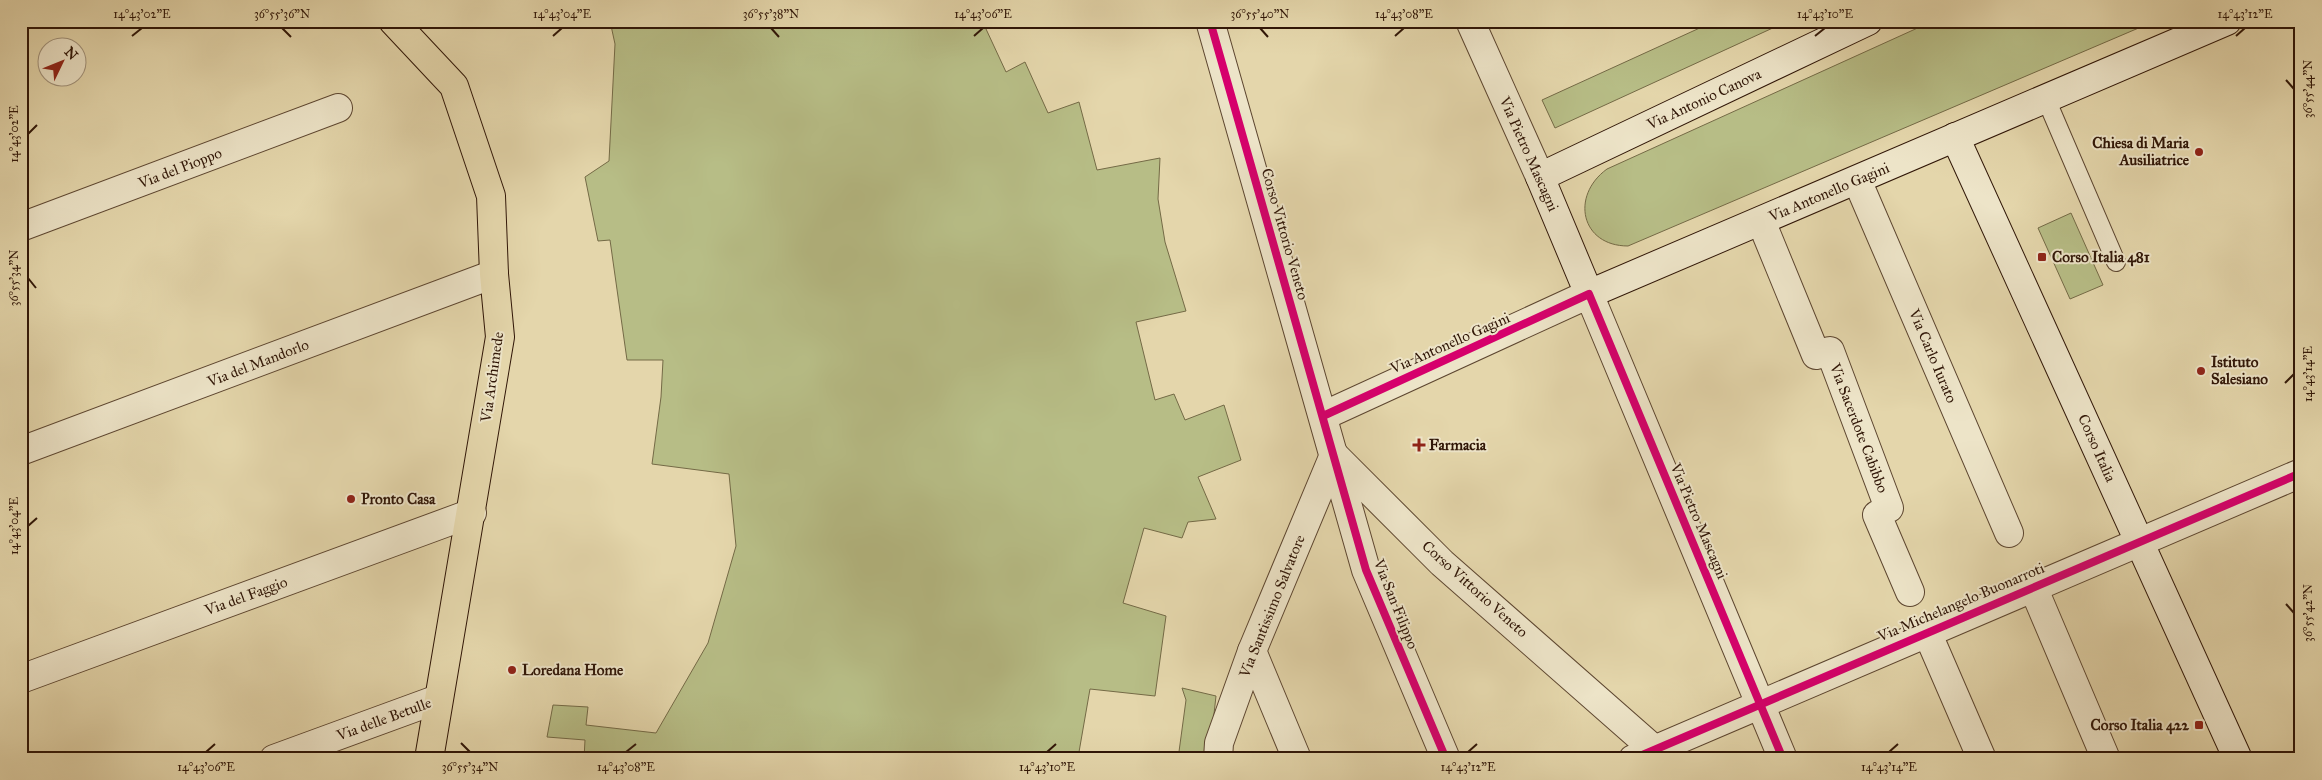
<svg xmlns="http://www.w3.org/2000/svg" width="2322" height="780" font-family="'IM FELL Great Primer',serif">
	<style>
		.green { fill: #b7bd86; stroke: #746a46 }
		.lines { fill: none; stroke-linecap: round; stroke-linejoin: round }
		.lane-casing { stroke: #5d4630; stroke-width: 20 }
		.street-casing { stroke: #5d4630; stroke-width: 30 }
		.secondary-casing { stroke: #301607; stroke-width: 30 }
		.primary-casing { stroke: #301607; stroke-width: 30 }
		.lane { stroke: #ede4c8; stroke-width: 18 }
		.street { stroke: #ede4c8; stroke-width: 28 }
		.secondary { stroke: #ede4c8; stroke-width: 28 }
		.primary { stroke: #e4d6ab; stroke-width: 28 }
		.cycleway-casing { stroke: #ede4c8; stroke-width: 11 }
		.cycleway { stroke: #d6006c; stroke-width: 8 }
		.ticks { fill: none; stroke: #301607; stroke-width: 2 }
		.poi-dot { fill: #8f2418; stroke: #ede4c8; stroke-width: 2 }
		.labels { text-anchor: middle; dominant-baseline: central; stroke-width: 4; stroke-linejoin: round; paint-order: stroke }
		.street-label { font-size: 15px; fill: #301607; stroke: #ede4c8 }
		.poi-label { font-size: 15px; font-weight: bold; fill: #301607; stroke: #ede4c8; text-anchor: start }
		.neatline { fill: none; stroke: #301607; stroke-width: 2 }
		.ticks-label { font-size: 12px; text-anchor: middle; fill: #301607 }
	</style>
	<rect width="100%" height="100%" fill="#e4d6ab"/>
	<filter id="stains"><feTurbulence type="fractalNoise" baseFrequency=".004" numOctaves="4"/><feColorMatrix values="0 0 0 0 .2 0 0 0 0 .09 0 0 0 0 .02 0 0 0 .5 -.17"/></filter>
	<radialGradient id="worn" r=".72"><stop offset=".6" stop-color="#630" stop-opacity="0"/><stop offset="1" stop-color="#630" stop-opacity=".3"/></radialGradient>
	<g class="green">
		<path d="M 610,21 L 998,21 L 986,29 L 1006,72 L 1025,62 L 1048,113 L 1079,102 L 1097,170 L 1160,158 L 1158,199 L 1165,242 L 1186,311 L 1136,322 L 1155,400 L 1174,394 L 1185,420 L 1224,405 L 1241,460 L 1198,477 L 1216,519 L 1188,522 L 1182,538 L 1144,528 L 1123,603 L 1166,616 L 1155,696 L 1090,689 L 1079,752 L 1148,759 L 584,759 L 585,740 L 547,737 L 553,705 L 588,707 L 586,725 L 656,733 L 708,643 L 736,546 L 729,474 L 652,464 L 661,397 L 663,360 L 627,360 L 610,240 L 598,241 L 585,177 L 609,161 L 615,44 Z"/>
		<path d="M 1715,21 L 1788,21 L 1555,128 L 1542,100 Z"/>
		<path d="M 1933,21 L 2155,21 L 1628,246 C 1581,246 1570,196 1607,169 Z"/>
		<path d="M 2071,213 L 2103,285 L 2070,299 L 2038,228 Z"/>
		<path d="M 1182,688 L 1216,696 L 1209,759 L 1178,759 L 1186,700 Z"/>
	</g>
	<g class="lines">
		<defs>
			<path id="lane" d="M 2046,99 L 2116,262"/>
			<g id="street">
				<path d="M 1210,21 L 1366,570 L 1446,759"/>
				<path d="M 1470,21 L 1540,177"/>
				<path d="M 1857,180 L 2009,533"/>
				<path d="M 1761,221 L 1816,355 L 1830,351 L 1889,508 L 1877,515 L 1910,592"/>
				<path d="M 21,227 L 338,108"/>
				<path d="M 1323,416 L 1589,294 L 1783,759"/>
				<path d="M 21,451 L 494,274"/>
				<path d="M 1335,456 L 1442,563 L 1665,759"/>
				<path d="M 2033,587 L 2106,759"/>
				<path d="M 1927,632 L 1982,759"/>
				<path d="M 1252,651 L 1297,759"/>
				<path d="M 21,679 L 472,513"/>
				<path d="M 274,759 L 438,699"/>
				<path d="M 1218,759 L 1219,743 L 1252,651 L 1334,455"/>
				<path d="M 1633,759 L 2301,473"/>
			</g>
			<g id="secondary">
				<path d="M 1868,21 L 1540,177 L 1589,294 L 2227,21"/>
				<path d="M 1955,137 L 2238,759"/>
			</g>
			<path id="primary" d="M 393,21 L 454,86 L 491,196 L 494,274 L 500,337 L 429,759"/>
		</defs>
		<use href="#lane" class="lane-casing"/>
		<use href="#street" class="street-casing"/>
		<use href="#secondary" class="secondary-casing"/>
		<use href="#primary" class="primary-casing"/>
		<use href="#lane" class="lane"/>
		<use href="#street" class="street"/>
		<use href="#secondary" class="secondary"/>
		<use href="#primary" class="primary"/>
		<defs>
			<g id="cycleway">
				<path d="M 1210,21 L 1366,570 L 1446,759"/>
				<path d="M 1323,416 L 1589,294 L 1783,759"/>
				<path d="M 1633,759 L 2301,473"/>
			</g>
		</defs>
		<use href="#cycleway" class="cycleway-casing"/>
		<use href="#cycleway" class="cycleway"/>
	</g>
	<path class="ticks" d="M 282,28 L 291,37M 771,28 L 779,37M 1260,28 L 1268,37M 132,36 L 142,28M 553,36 L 562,28M 974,36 L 983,28M 1395,36 L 1404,28M 1815,36 L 1825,28M 2236,36 L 2245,28M 2286,80 L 2294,89M 28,134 L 37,125M 28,278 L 36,288M 2285,383 L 2294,374M 28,526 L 37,518M 2286,604 L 2294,613M 461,743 L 470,752M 206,752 L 215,744M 626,752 L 636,744M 1047,752 L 1056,744M 1468,752 L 1477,744M 1889,752 L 1898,744"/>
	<g class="poi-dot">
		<circle cx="2199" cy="152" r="5"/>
		<rect x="2037" y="252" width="10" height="10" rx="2.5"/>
		<circle cx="2201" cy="371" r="5"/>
		<path d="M1416.5 437.5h5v5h5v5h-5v5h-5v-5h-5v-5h5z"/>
		<circle cx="351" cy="499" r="5"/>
		<circle cx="512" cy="670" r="5"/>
		<rect x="2194" y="720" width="10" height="10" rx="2.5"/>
	</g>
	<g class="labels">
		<g class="street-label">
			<text transform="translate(1704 99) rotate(-25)">Via Antonio Canova</text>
			<text transform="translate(1529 154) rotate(66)">Via Pietro Mascagni</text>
			<text transform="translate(180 168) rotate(-21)">Via del Pioppo</text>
			<text transform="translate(1829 192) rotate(-23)">Via Antonello Gagini</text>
			<text transform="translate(1285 234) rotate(74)">Corso Vittorio Veneto</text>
			<text transform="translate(1450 343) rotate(-24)">Via Antonello Gagini</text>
			<text transform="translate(1933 356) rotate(67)">Via Carlo Iurato</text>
			<text transform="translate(258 363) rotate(-21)">Via del Mandorlo</text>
			<text transform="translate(492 377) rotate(-82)">Via Archimede</text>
			<text transform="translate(1859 428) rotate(69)">Via Sacerdote Cabibbo</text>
			<text transform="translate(2097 448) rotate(66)">Corso Italia</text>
			<text transform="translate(1699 521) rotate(67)">Via Pietro Mascagni</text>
			<text transform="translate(1475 589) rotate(42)">Corso Vittorio Veneto</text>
			<text transform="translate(246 596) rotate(-20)">Via del Faggio</text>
			<text transform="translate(1961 602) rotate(-23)">Via Michelangelo Buonarroti</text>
			<text transform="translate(1396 604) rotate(68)">Via San Filippo</text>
			<text transform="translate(1272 606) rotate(-68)">Via Santissimo Salvatore</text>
			<text transform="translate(384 719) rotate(-20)">Via delle Betulle</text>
		</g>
		<g class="poi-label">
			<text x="2189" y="143" text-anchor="end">Chiesa di Maria<tspan x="2189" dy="17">Ausiliatrice</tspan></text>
			<text x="2052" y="257">Corso Italia 481</text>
			<text x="2211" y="362">Istituto<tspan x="2211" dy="17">Salesiano</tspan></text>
			<text x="1429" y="445">Farmacia</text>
			<text x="361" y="499">Pronto Casa</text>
			<text x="522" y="670">Loredana Home</text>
			<text x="2189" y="725" text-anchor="end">Corso Italia 422</text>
		</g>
	</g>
	<rect width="2322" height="780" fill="none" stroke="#e4d6ab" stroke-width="55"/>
	<g transform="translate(62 62) rotate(47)"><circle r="24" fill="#ede4c8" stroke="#a1927b"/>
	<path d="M0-4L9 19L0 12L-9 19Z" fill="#8f2418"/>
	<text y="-8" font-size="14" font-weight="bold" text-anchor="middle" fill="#301607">N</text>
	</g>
	<rect x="28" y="28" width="2266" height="724" class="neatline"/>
	<g class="ticks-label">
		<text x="142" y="18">14°43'02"E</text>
		<text x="282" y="18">36°55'36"N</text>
		<text x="562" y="18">14°43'04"E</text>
		<text x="771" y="18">36°55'38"N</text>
		<text x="983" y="18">14°43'06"E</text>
		<text x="1260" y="18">36°55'40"N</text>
		<text x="1404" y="18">14°43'08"E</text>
		<text x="1825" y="18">14°43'10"E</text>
		<text x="2245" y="18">14°43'12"E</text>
		<text transform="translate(2308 89) rotate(-90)" y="4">36°55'44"N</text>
		<text transform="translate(14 134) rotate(-90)" y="4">14°43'02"E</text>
		<text transform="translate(14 278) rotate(-90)" y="4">36°55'34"N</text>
		<text transform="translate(2308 374) rotate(-90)" y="4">14°43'14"E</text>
		<text transform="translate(14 526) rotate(-90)" y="4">14°43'04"E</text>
		<text transform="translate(2308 613) rotate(-90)" y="4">36°55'42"N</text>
		<text x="206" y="771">14°43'06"E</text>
		<text x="470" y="771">36°55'34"N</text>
		<text x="626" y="771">14°43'08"E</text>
		<text x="1047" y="771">14°43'10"E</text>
		<text x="1468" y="771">14°43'12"E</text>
		<text x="1889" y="771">14°43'14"E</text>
	</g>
	<rect width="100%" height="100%" filter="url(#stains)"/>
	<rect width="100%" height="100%" fill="url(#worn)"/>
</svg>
